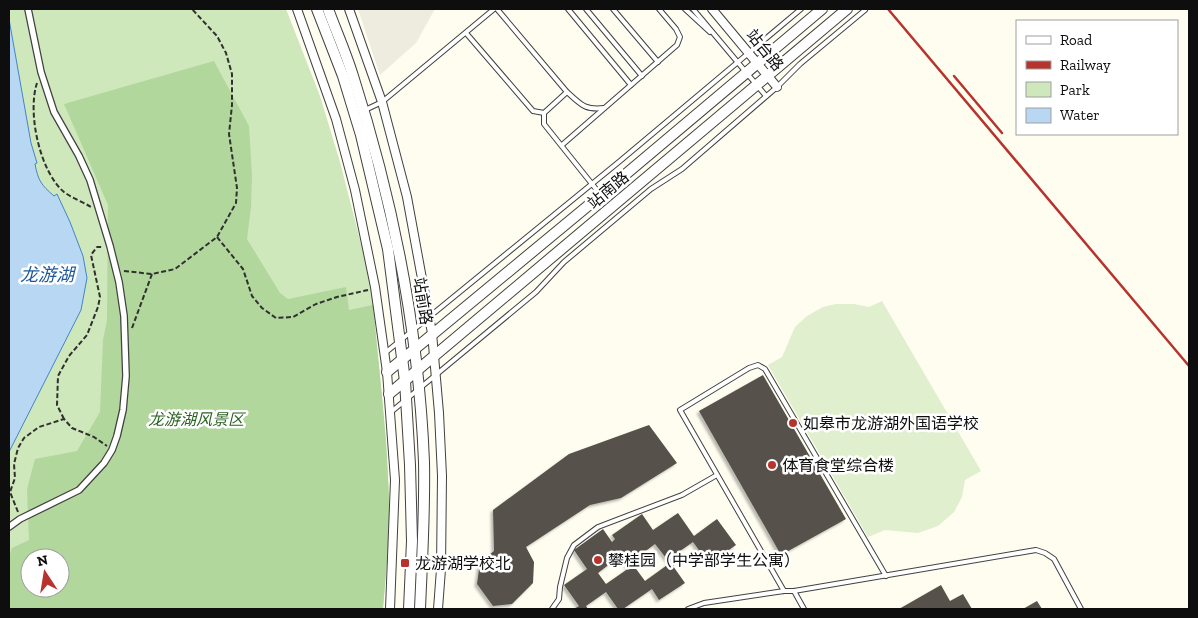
<svg xmlns="http://www.w3.org/2000/svg" width="1198" height="618" font-family="'Zilla Slab','Noto Sans SC',serif">
	<style>
		.green { fill: #cee7bb; fill-rule: evenodd }
		.forest { fill: #b1d79c; fill-rule: evenodd }
		.pitch { fill: #e0efcd }
		.plaza { fill: #eeecdf }
		.water { fill: #b8d7f3; stroke: #4385c6 }
		.building { fill: #56514b; fill-rule: evenodd; filter: url(#shadow) }
		.lines { fill: none; stroke-linecap: round; stroke-linejoin: round }
		.service-casing { stroke: #414141; stroke-width: 6 }
		.pedestrian-casing { stroke: #414141; stroke-width: 8 }
		.minor-casing { stroke: #414141; stroke-width: 10 }
		.tertiary-casing { stroke: #414141; stroke-width: 12 }
		.path { stroke: #303030; stroke-width: 2; stroke-dasharray: 5 2.5; stroke-linecap: butt }
		.service { stroke: #fff; stroke-width: 4 }
		.pedestrian { stroke: #fff; stroke-width: 5.5 }
		.minor { stroke: #fff; stroke-width: 8 }
		.tertiary { stroke: #fff; stroke-width: 10 }
		.rail { stroke: #b7342e; stroke-width: 2.5 }
		.poi-dot { fill: #b7342e; stroke: #fff; stroke-width: 2 }
		.labels { text-anchor: middle; dominant-baseline: central; stroke-width: 5; stroke-linejoin: round; paint-order: stroke }
		.street-label { font-size: 16px; fill: #0e0e0e; stroke: #fff }
		.park-label { font-size: 16px; font-style: italic; fill: #296322; stroke: #fff }
		.poi-label { font-size: 16px; fill: #0e0e0e; stroke: #fff; text-anchor: start }
		.water-label { font-size: 18px; font-style: italic; fill: #1e589a; stroke: #fff }
	</style>
	<defs>
		<filter id="shadow"><feDropShadow dx="-2.5" dy="2.5" stdDeviation="1" flood-color="#0004"/></filter>
	</defs>
	<rect width="100%" height="100%" fill="#fefdf0"/>
	<path class="green" d="M 9,9 L 286,9 L 320,96 L 340,162 L 369,275 L 373,305 L 386,439 L 389,499 L 387,558 L 383,609 L 9,609 ZM 30,558 L 60,558 L 60,588 L 30,588 Z"/>
	<path class="forest" d="M 214,61 L 249,126 L 252,176 L 251,207 L 247,239 L 280,293 L 288,299 L 346,287 L 349,310 L 373,305 C 379,369 387,434 389,499 C 390,536 386,573 383,609 L 9,609 L 9,557 L 12,548 L 29,540 L 27,489 L 35,459 L 77,451 L 100,412 L 103,340 L 107,320 L 108,205 L 64,104 ZM 30,558 L 60,558 L 60,588 L 30,588 Z"/>
	<path class="pitch" d="M 882,301 L 981,471 L 965,480 L 962,497 L 954,512 L 938,526 L 918,533 L 885,530 L 868,537 L 768,365 L 782,357 L 795,327 L 807,316 L 823,307 L 836,304 L 854,304 L 869,307 Z"/>
	<path class="plaza" d="M 358,9 L 435,9 L 416,43 L 380,75 Z"/>
	<path class="water" d="M 9,19 L 31,143 L 37,163 L 35,164 C 38,180 41,185 54,196 L 57,194 L 70,222 L 83,256 L 87,278 L 81,310 L 9,452 Z"/>
	<g class="building">
		<path d="M 763,375 L 846,519 L 781,555 L 699,411 Z"/>
		<path d="M 649,425 L 677,463 L 621,498 L 590,505 L 526,547 L 534,562 L 533,583 L 512,604 L 493,606 L 477,584 L 480,562 L 494,551 L 493,510 L 569,454 Z"/>
		<path d="M 678,513 L 694,536 L 717,519 L 736,545 L 709,564 L 693,542 L 670,558 L 675,565 L 673,566 L 685,583 L 659,600 L 652,589 L 623,609 L 618,609 L 606,592 L 586,606 L 588,609 L 574,609 L 579,606 L 564,585 L 587,569 L 574,550 L 603,529 L 612,542 L 615,539 L 612,535 L 642,514 L 653,530 ZM 655,544 L 670,563 L 645,581 L 631,562 ZM 620,556 L 629,568 L 606,584 L 598,573 Z"/>
		<path d="M 941,585 L 950,601 L 963,594 L 972,609 L 899,609 Z"/>
		<path d="M 1037,601 L 1042,609 L 1023,609 Z"/>
	</g>
	<g class="lines">
		<defs>
			<g id="service">
				<path d="M 497,9 L 567,92 C 582,105 584,110 604,108"/>
				<path d="M 568,9 L 631,85"/>
				<path d="M 586,9 L 642,76"/>
				<path d="M 613,9 L 658,62"/>
				<path d="M 685,9 L 710,32"/>
				<path d="M 693,9 L 766,96"/>
				<path d="M 466,33 L 533,111 L 544,113"/>
				<path d="M 365,110 L 382,102 L 494,9"/>
				<path d="M 544,113 L 544,124 L 600,194"/>
				<path d="M 544,113 L 567,92"/>
				<path d="M 562,145 L 677,45 L 680,37 L 676,29 L 659,9"/>
				<path d="M 385,353 L 620,161 L 801,9"/>
				<path d="M 391,412 L 536,292 L 564,262 L 651,189 L 682,169 L 777,87 L 800,64 L 865,10"/>
				<path d="M 784,591 L 680,410 L 749,368 L 758,365 L 765,369 L 886,576"/>
				<path d="M 794,591 L 804,609"/>
				<path d="M 552,609 L 559,599 L 560,587 L 567,558 L 574,545 L 598,527 L 682,495 L 717,475"/>
				<path d="M 688,609 L 704,603 L 784,591 L 794,591 L 1036,550 L 1045,553 L 1054,559 L 1081,609"/>
			</g>
			<path id="pedestrian" d="M 9,527 L 20,519 L 79,490 L 104,463 L 112,450 L 117,436 L 123,410 L 126,376 L 124,316 L 119,282 L 110,246 L 90,180 L 79,156 L 54,112 L 41,72 L 28,9"/>
			<g id="minor">
				<path d="M 297,9 L 336,119 L 355,190 L 375,287 L 387,372 L 395,480 L 390,609"/>
				<path d="M 349,9 L 382,102 L 407,197 L 432,333 L 439,413 L 442,476 L 441,569 L 438,609"/>
				<path d="M 712,9 L 777,87"/>
			</g>
			<g id="tertiary">
				<path d="M 317,9 L 343,76 L 361,135 L 388,249 L 405,381 L 410,465 L 412,541 L 409,609"/>
				<path d="M 328,9 C 336,31 346,53 353,76 C 393,201 419,331 424,462 C 425,511 422,560 420,609"/>
				<path d="M 387,372 L 601,195 L 822,9"/>
				<path d="M 389,394 L 847,9"/>
			</g>
		</defs>
		<use href="#service" class="service-casing"/>
		<use href="#pedestrian" class="pedestrian-casing"/>
		<use href="#minor" class="minor-casing"/>
		<use href="#tertiary" class="tertiary-casing"/>
		<g class="path">
			<path d="M 37,83 C 27,113 40,172 64,192 C 72,198 83,202 91,207"/>
			<path d="M 217,237 L 243,269 L 252,296 L 262,308 L 276,318 L 293,317 L 316,304 L 337,297 L 368,290"/>
			<path d="M 124,271 L 152,274 L 175,269 L 217,237 L 236,203 L 237,188 L 229,134 L 232,105 L 232,74 L 226,53 L 217,36 L 192,9"/>
			<path d="M 132,328 L 152,274"/>
			<path d="M 64,419 L 57,405 L 58,376 L 69,356 L 87,335 L 98,307 L 100,297 L 91,255 L 97,247 L 102,247"/>
			<path d="M 18,512 L 10,492 L 15,478 L 14,464 L 18,448 L 24,438 L 39,427 L 64,419 L 72,428 L 94,437 L 107,446"/>
		</g>
		<use href="#service" class="service"/>
		<use href="#pedestrian" class="pedestrian"/>
		<use href="#minor" class="minor"/>
		<use href="#tertiary" class="tertiary"/>
		<g class="rail">
			<path d="M 888,9 L 1189,366"/>
			<path d="M 954,76 L 1002,133"/>
		</g>
	</g>
	<g class="poi-dot">
		<circle cx="793" cy="423" r="5"/>
		<circle cx="772" cy="465" r="5"/>
		<circle cx="598" cy="560" r="5"/>
		<rect x="400" y="558" width="10" height="10" rx="2.5"/>
	</g>
	<g class="labels">
		<g class="street-label">
			<text transform="translate(765 50) rotate(51)">站台路</text>
			<text transform="translate(608 190) rotate(-40)">站南路</text>
			<text transform="translate(423 301) rotate(81)">站前路</text>
		</g>
		<g class="park-label">
			<text x="196" y="419">龙游湖风景区</text>
		</g>
		<g class="poi-label">
			<text x="803" y="423">如皋市龙游湖外国语学校</text>
			<text x="782" y="465">体育食堂综合楼</text>
			<text x="608" y="560">攀桂园（中学部学生公寓）</text>
			<text x="415" y="563">龙游湖学校北</text>
		</g>
		<g class="water-label">
			<text x="47" y="275">龙游湖</text>
		</g>
	</g>
	<rect width="1198" height="618" fill="none" stroke="#0e0e0e" stroke-width="20"/>
	<rect x="1016" y="20" width="162" height="115" fill="#ffffff" stroke="#9f9f9f"/>
	<rect x="1026" y="36" width="25" height="8" fill="#ffffff" stroke="#9f9f9f"/>
	<text x="1060" y="45" font-size="15" fill="#0e0e0e">Road</text>
	<rect x="1026" y="61" width="25" height="8" fill="#b7342e" stroke="#9f9f9f"/>
	<text x="1060" y="70" font-size="15" fill="#0e0e0e">Railway</text>
	<rect x="1026" y="82" width="25" height="15" fill="#cee7bb" stroke="#9f9f9f"/>
	<text x="1060" y="95" font-size="15" fill="#0e0e0e">Park</text>
	<rect x="1026" y="108" width="25" height="15" fill="#b8d7f3" stroke="#9f9f9f"/>
	<text x="1060" y="120" font-size="15" fill="#0e0e0e">Water</text>
	<g transform="translate(45 573) rotate(348)"><circle r="24" fill="#ffffff" stroke="#9f9f9f"/>
	<path d="M0-4L9 19L0 12L-9 19Z" fill="#b7342e"/>
	<text y="-8" font-size="14" font-weight="bold" text-anchor="middle" fill="#0e0e0e">N</text>
	</g>
</svg>
